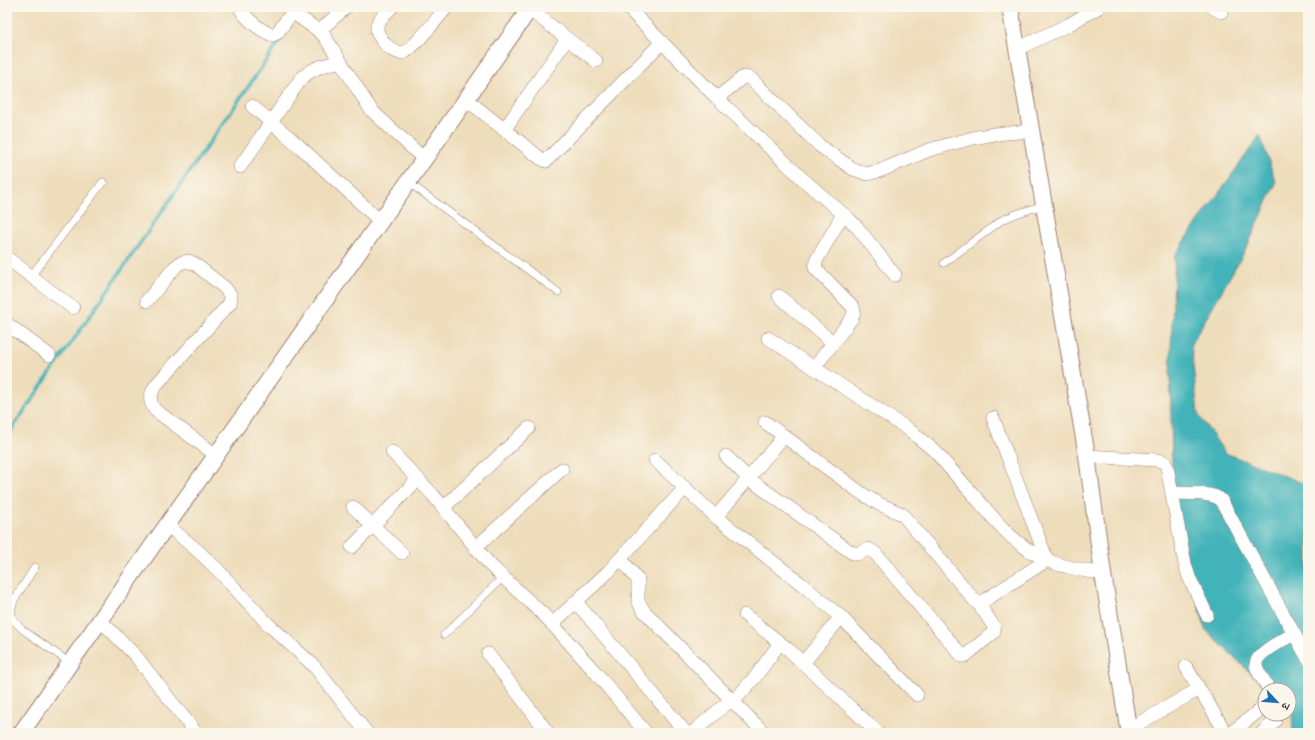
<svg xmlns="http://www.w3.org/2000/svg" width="1315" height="740" font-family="'Gentium Book Plus','Noto Serif Devanagari',serif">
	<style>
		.water { fill: #43b3b9; stroke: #466972 }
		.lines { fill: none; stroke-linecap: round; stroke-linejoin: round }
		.stream { stroke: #43b3b9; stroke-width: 3.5 }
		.service-casing { stroke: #9c7e73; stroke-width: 8 }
		.minor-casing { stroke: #9c7e73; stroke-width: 14 }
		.tertiary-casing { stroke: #9c7e73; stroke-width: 18 }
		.service { stroke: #fff; stroke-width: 7 }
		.minor { stroke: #fff; stroke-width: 13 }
		.tertiary { stroke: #fff; stroke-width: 16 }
	</style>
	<rect width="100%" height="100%" fill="#fbf7ec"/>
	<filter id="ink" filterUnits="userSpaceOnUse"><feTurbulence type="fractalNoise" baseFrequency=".025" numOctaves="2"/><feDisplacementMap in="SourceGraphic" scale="8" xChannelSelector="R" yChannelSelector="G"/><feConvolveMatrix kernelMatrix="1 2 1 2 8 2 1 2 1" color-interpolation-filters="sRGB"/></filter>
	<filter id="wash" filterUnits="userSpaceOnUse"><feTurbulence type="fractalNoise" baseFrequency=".012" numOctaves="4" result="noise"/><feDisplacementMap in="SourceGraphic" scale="16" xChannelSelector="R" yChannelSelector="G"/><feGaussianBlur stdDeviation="0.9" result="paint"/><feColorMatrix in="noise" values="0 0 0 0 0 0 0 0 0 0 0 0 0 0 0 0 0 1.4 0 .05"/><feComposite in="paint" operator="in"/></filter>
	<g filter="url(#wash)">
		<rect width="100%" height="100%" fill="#edb"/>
		<path class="water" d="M 1260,135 L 1276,183 L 1246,249 L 1191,344 L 1198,414 L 1225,453 L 1308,485 L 1308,733 L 1293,733 L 1292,713 L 1289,710 L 1289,690 L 1268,690 L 1205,629 L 1173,507 L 1170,373 L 1175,255 Z"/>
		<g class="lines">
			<path class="stream" d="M 7,436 L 290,26"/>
		</g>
	</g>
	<g filter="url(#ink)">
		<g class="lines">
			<defs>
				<g id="service">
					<path d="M 408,182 L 558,292"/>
					<path d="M 944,263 L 1002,220 L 1016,214 L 1044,205"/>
					<path d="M 31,276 L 103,182"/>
					<path d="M 35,567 L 14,600 L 11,611 L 13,620 L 23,630 L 70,663"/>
					<path d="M 444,635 L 503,577"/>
				</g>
				<g id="minor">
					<path d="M 240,7 C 245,19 261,31 273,35 L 277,33 L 295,9"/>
					<path d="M 295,7 L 295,14 L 319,31 L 325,37 L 371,110 L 424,159"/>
					<path d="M 392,7 C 387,12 378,19 377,26 C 375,37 394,57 405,52 C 414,48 439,16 447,7"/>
					<path d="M 627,7 L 717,98 L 807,183 L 849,219 L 857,227 L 895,275"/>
					<path d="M 1212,7 L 1221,12"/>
					<path d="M 529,9 L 596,61"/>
					<path d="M 319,31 L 346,7"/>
					<path d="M 1017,49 L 1068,25 L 1099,7"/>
					<path d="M 717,98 L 742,78 L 745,77 L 750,78 L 820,146 L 853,169 L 867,174 L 882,170 L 929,150 L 973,138 L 994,134 L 1031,131"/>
					<path d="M 466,99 L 540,158 L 546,161 L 662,42"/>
					<path d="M 252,106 L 297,144 L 380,221"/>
					<path d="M 504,130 L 567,39"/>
					<path d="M 240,167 L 300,80 C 312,67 324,66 340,61"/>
					<path d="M 7,258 L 73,308"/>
					<path d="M 779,296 L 833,343"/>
					<path d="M 147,301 L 175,267 L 180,263 L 188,261 L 195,264 L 225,288 L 231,296 L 230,303 L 156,385 C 150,395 148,400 155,410 L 216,455"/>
					<path d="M 7,324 L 49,355"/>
					<path d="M 768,338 L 908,429 L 936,452 C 949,468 964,484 978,500 C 998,524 1017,547 1047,560 C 1064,568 1084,570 1103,574"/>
					<path d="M 814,368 L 852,318 L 854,312 L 853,307 L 815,268 L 816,261 L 843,214"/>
					<path d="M 765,422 L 861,493 L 879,504 L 902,514 L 976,602 L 979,604 L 1047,560 L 993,418"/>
					<path d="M 392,452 L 433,495 L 490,565 L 546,617 L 597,674 L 646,733"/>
					<path d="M 726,456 L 749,479 L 851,552 L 857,554 L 868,549 L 875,553 L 962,656 L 965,656 L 994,632 L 994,627 L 979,604"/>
					<path d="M 1087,456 L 1158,460 L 1164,462 L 1167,467 L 1185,564 L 1189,577 L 1207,615"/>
					<path d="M 655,460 L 716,517 L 804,586 L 841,617 L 917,695"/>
					<path d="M 1172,493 C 1185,494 1212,491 1221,500 L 1308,659"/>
					<path d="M 353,507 L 402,553"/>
					<path d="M 443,508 L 529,428"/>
					<path d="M 716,517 L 784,436"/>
					<path d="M 167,525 L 198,551 L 217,569 L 267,623 L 314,666 L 367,733"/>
					<path d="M 352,547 L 418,479"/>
					<path d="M 475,548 L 562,469"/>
					<path d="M 621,559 L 638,580 L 638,601 L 643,610 L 764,733"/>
					<path d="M 576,602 L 686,733"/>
					<path d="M 745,615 L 789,650 L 878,733"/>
					<path d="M 100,620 L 135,655 L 196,733"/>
					<path d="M 552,624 L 608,572 L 685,488"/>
					<path d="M 488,654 L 548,733"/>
					<path d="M 803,663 L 841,617"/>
					<path d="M 1186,667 L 1226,733"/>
					<path d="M 1270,690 C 1266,684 1257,672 1256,665 C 1255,653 1285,639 1294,634"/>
					<path d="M 734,701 L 756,676 L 780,643"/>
					<path d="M 1129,729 L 1199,689"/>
					<path d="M 692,733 L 732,699"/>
					<path d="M 1231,733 L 1265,706"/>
					<path d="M 1262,733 L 1275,721"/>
				</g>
				<g id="tertiary">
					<path d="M 1010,7 L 1087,456 L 1103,574 L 1129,733"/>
					<path d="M 21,733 L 531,7"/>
				</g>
			</defs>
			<use href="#service" class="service-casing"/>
			<use href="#minor" class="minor-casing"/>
			<use href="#tertiary" class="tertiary-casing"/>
			<use href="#service" class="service"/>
			<use href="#minor" class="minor"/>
			<use href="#tertiary" class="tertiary"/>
		</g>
	</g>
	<rect width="1315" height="740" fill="none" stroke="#fbf7ec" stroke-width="24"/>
	<g transform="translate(1277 702) rotate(116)"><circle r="19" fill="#fbf7ec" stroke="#b4a19f"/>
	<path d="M0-3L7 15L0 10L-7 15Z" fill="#1f6fb2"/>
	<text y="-6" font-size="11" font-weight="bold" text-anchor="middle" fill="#4a1f2b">उ</text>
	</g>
</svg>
